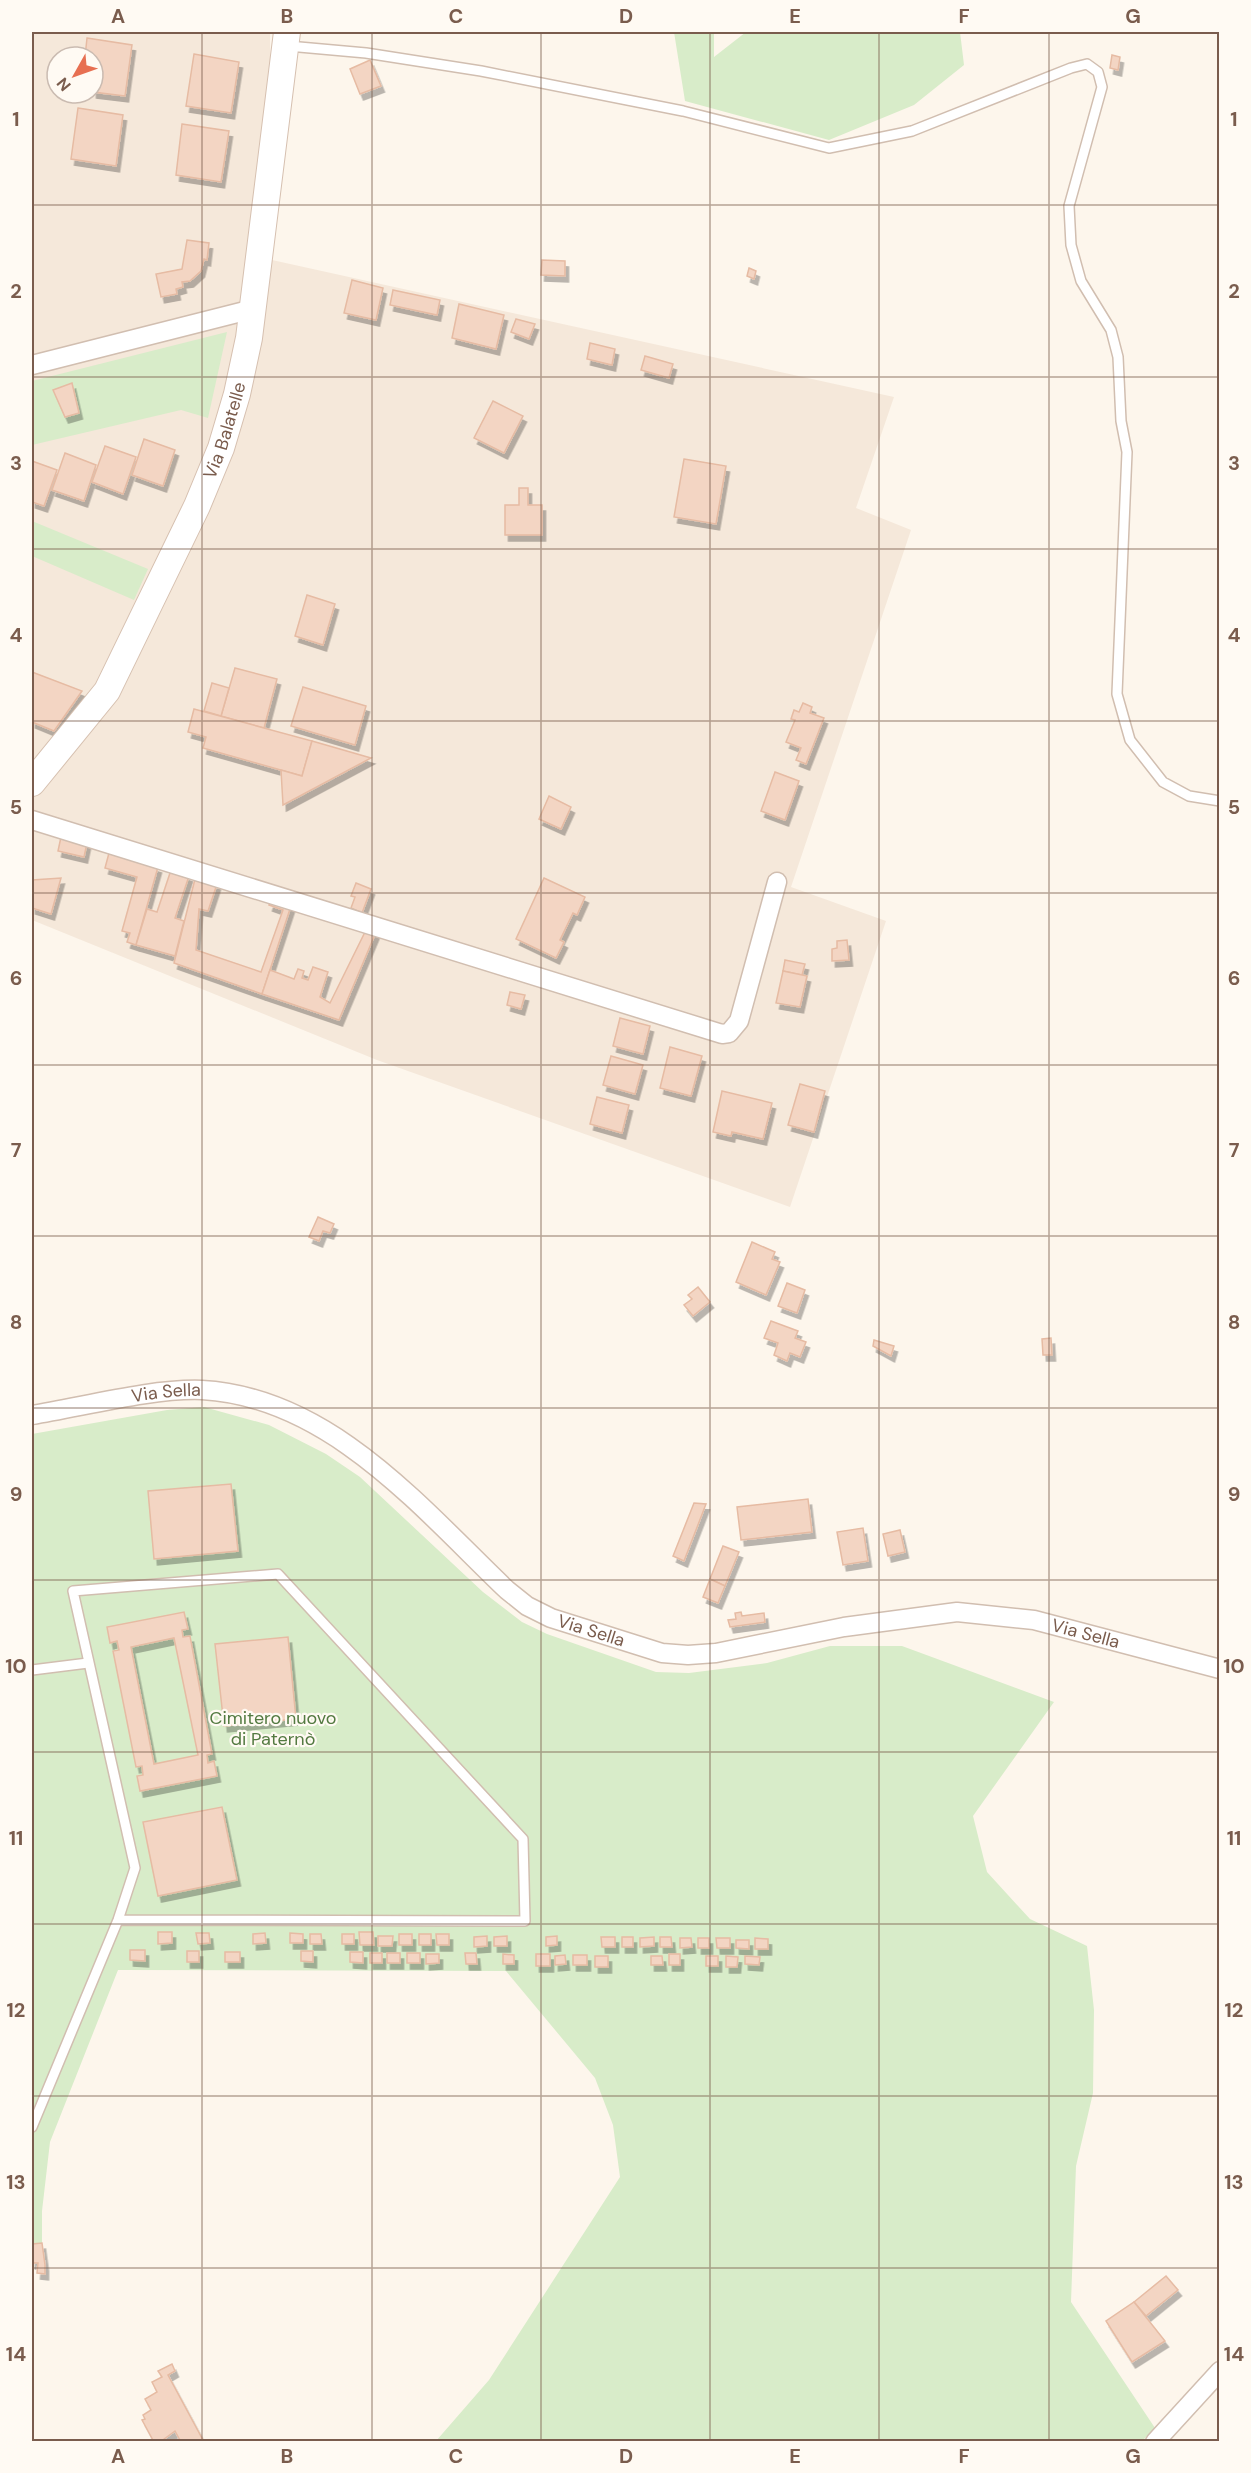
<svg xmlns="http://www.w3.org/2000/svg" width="1251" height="2473" font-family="'DM Sans',sans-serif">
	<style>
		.residential { fill: #f5e8da; fill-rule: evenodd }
		.green { fill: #d8ecc9 }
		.building { fill: #f3d5c3; stroke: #e6bba3; stroke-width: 1.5; fill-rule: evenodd; filter: url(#shadow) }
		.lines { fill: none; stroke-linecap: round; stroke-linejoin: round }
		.lane-casing { stroke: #d1beb0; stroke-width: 12 }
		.street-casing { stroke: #d1beb0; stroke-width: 21 }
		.secondary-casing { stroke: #d6c0b0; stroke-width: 28 }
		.lane { stroke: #fff; stroke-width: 9 }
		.street { stroke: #fff; stroke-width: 18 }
		.secondary { stroke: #fff; stroke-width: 26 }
		.grid { fill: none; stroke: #7a5c4d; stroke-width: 1.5; stroke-opacity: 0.55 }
		.labels { text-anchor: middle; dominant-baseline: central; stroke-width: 4.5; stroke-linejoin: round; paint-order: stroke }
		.street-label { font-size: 18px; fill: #7a5c4d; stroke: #fffaf3 }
		.park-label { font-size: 18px; fill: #537a41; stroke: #fffaf3 }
		.neatline { fill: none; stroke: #7a5c4d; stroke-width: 2 }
		.grid-label { font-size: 20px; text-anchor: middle; font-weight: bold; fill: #7a5c4d }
	</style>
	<defs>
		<filter id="shadow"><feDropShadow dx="3.5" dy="6" stdDeviation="0" flood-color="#0004"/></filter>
	</defs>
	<rect width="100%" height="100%" fill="#fdf6ec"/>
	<path class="residential" d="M 32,32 L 270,32 L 272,260 L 894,397 L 856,508 L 911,530 L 791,887 L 886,921 L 790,1207 L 377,1060 L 32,920 ZM 57,57 L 93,57 L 93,93 L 57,93 Z"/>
	<g class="green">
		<path d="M 674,32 L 714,32 L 714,57 L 746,32 L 960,32 L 964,65 L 914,105 L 829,140 L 685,101 Z"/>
		<path d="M 227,332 L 208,418 L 181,410 L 32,445 L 32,381 Z"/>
		<path d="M 32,521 L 148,569 L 134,600 L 32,556 Z"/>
		<path d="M 204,1407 L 269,1425 L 326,1454 L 360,1477 L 483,1592 L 522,1622 L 547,1634 L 656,1672 L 689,1673 L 767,1663 L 830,1646 L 902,1646 L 1054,1702 L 973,1816 L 987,1872 L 1030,1919 L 1087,1946 L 1094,2010 L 1093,2093 L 1076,2166 L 1071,2302 L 1155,2428 L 1142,2441 L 436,2441 L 489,2380 L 620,2177 L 613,2125 L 595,2078 L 506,1971 L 118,1970 L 50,2142 L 42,2211 L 42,2243 L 32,2244 L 32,1434 L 167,1410 Z"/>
	</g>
	<g class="building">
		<path d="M 87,38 L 132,45 L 125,96 L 93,92 L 93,57 L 85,57 Z"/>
		<path d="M 194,54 L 239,62 L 231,113 L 186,106 Z"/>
		<path d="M 1112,55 L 1120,57 L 1118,70 L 1110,68 Z"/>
		<path d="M 370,60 L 381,86 L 360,94 L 350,69 Z"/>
		<path d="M 78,108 L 123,115 L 116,166 L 71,159 Z"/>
		<path d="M 182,124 L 229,131 L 221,182 L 176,175 Z"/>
		<path d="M 187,240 L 209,243 L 207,260 L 204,259 L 201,271 L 190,281 L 182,282 L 183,287 L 176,289 L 177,294 L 161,297 L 156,274 L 182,269 Z"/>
		<path d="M 542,260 L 565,261 L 565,276 L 541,275 Z"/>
		<path d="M 749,268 L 756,271 L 754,279 L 747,276 Z"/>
		<path d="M 352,280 L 383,288 L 376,320 L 344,313 Z"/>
		<path d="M 393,290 L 440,300 L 437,315 L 390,305 Z"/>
		<path d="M 459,304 L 504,315 L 496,349 L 452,338 Z"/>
		<path d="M 516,319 L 535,324 L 529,339 L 511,332 Z"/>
		<path d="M 590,343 L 615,349 L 612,365 L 587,359 Z"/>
		<path d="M 645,356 L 673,364 L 669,378 L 641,370 Z"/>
		<path d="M 72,383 L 79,413 L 65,417 L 53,390 Z"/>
		<path d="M 493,401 L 523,416 L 504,453 L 474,438 Z"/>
		<path d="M 144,439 L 175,450 L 163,486 L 132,475 Z"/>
		<path d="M 105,446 L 136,457 L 123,494 L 92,482 Z"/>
		<path d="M 65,453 L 96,465 L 84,501 L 52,490 Z"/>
		<path d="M 684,459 L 726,466 L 716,524 L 674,517 Z"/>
		<path d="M 32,461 L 57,470 L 44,506 L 32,502 Z"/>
		<path d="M 519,488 L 528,488 L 528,505 L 542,505 L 542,535 L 505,535 L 505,505 L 519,505 Z"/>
		<path d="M 307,595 L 335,604 L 323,645 L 295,636 Z"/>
		<path d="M 235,668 L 277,679 L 264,728 L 221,716 Z"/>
		<path d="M 32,672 L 82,691 L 54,731 L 32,722 Z"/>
		<path d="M 212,683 L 229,688 L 221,716 L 204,711 Z"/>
		<path d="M 303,687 L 366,706 L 355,745 L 291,726 Z"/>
		<path d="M 803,703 L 812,707 L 810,713 L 824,718 L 806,764 L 796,760 L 801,748 L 786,742 L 795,720 L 791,719 L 794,710 L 799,712 Z"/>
		<path d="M 194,709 L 312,741 L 302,776 L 203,748 L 206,737 L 188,732 Z"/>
		<path d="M 312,741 L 371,758 L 283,805 L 281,770 L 302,776 Z"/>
		<path d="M 775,772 L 799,781 L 785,820 L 761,811 Z"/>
		<path d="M 549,796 L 571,807 L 561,829 L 539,819 Z"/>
		<path d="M 61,837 L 87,843 L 84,857 L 58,851 Z"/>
		<path d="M 109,853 L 158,867 L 136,945 L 127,942 L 130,933 L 122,931 L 137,877 L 105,868 Z"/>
		<path d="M 171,870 L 189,876 L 175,918 L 184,921 L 175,956 L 136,945 L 147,909 L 157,912 Z"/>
		<path d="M 61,878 L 51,914 L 32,908 L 32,880 Z"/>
		<path d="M 544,878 L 585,897 L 577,915 L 573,913 L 560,940 L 564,942 L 556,958 L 516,939 Z"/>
		<path d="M 195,879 L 217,884 L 208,911 L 199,909 L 196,950 L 261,972 L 283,910 L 269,905 L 271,899 L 291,906 L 262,994 L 174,963 Z"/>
		<path d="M 356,883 L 371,889 L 362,913 L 351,908 L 355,897 L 351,896 Z"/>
		<path d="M 367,928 L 376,932 L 339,1020 L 262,994 L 270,970 L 294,979 L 298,969 L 304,971 L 302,978 L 308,980 L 313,967 L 328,972 L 320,997 L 330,1003 Z"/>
		<path d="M 847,940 L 849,960 L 832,961 L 832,949 L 837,948 L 837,941 Z"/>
		<path d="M 785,960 L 805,964 L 802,975 L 783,971 Z"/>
		<path d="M 783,971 L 807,976 L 800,1007 L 776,1003 Z"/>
		<path d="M 510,992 L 525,995 L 521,1009 L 507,1005 Z"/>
		<path d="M 620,1018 L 650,1026 L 643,1054 L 613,1046 Z"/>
		<path d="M 670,1047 L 702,1056 L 691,1096 L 660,1088 Z"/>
		<path d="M 611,1056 L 643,1065 L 635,1094 L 603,1085 Z"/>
		<path d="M 800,1084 L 825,1091 L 814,1132 L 788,1125 Z"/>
		<path d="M 722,1091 L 772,1103 L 763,1139 L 732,1132 L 731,1136 L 713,1132 Z"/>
		<path d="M 597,1097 L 629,1105 L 622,1133 L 590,1124 Z"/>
		<path d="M 318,1217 L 334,1224 L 330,1233 L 323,1231 L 319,1241 L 309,1237 Z"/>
		<path d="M 752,1242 L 775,1252 L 772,1259 L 780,1262 L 766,1295 L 736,1282 Z"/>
		<path d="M 787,1283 L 805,1290 L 797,1313 L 778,1306 Z"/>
		<path d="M 698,1287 L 710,1302 L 693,1316 L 684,1305 L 692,1299 L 688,1295 Z"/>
		<path d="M 771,1321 L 798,1331 L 795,1338 L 806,1342 L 800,1357 L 790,1353 L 787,1361 L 774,1355 L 778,1343 L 764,1338 Z"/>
		<path d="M 1051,1338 L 1052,1355 L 1043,1355 L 1042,1339 Z"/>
		<path d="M 874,1340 L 894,1346 L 891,1356 L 873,1346 Z"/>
		<path d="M 231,1484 L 238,1551 L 154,1559 L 148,1491 Z"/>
		<path d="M 808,1499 L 812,1532 L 741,1540 L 737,1507 Z"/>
		<path d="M 694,1503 L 706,1504 L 684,1561 L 673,1556 Z"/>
		<path d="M 863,1528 L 868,1561 L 843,1565 L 837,1532 Z"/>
		<path d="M 900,1530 L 905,1552 L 888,1556 L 883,1534 Z"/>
		<path d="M 723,1546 L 739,1552 L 725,1586 L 710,1579 Z"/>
		<path d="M 710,1579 L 725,1586 L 718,1603 L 703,1597 Z"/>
		<path d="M 184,1612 L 188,1629 L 182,1630 L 183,1637 L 190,1636 L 212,1754 L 207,1755 L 208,1763 L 214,1761 L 217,1776 L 140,1791 L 137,1776 L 143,1775 L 142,1766 L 136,1767 L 113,1651 L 119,1650 L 117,1641 L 110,1643 L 107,1627 ZM 174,1638 L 198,1755 L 154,1764 L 131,1647 Z"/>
		<path d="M 741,1612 L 742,1616 L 764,1613 L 765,1622 L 730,1627 L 728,1620 L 736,1619 L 735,1613 Z"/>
		<path d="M 288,1637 L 296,1719 L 224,1726 L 215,1644 Z"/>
		<path d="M 222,1807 L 237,1880 L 158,1896 L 143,1822 Z"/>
		<path d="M 158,1932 L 172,1932 L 172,1943 L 158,1944 Z"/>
		<path d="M 359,1932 L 373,1932 L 374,1945 L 360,1945 Z"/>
		<path d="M 196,1933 L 209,1933 L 210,1943 L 198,1944 Z"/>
		<path d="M 265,1933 L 266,1943 L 253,1944 L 253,1934 Z"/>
		<path d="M 290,1933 L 303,1934 L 303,1943 L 290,1943 Z"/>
		<path d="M 310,1934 L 321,1934 L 322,1944 L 310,1944 Z"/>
		<rect x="342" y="1934" width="12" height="10"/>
		<rect x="399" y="1934" width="13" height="11"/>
		<rect x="419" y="1934" width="12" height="11"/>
		<path d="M 436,1934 L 449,1934 L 449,1945 L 437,1945 Z"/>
		<path d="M 378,1936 L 393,1936 L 392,1946 L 378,1946 Z"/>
		<path d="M 487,1936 L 487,1946 L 474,1947 L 474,1937 Z"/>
		<path d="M 507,1936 L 507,1946 L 494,1946 L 494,1937 Z"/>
		<path d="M 557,1936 L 557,1945 L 546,1946 L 546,1937 Z"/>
		<path d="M 601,1937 L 615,1937 L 615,1947 L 602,1947 Z"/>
		<rect x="622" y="1937" width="11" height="10"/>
		<path d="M 654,1937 L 654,1946 L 640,1947 L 640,1938 Z"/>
		<path d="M 660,1937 L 671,1937 L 672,1947 L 660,1947 Z"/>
		<path d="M 680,1938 L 691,1938 L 692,1947 L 680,1948 Z"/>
		<rect x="698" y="1938" width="11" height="10"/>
		<path d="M 716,1938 L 730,1938 L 730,1948 L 717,1948 Z"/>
		<path d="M 755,1938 L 768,1939 L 768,1949 L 755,1949 Z"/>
		<path d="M 736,1940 L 749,1940 L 749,1949 L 736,1948 Z"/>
		<path d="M 130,1950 L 145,1950 L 145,1961 L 130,1960 Z"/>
		<rect x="187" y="1951" width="12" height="11"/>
		<path d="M 301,1951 L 313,1951 L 313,1962 L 301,1961 Z"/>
		<rect x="225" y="1952" width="15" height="10"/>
		<path d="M 350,1952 L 363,1952 L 363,1963 L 350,1962 Z"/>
		<rect x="370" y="1953" width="12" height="10"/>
		<rect x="387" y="1953" width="13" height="10"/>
		<rect x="407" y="1953" width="13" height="10"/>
		<path d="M 465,1953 L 476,1953 L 477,1964 L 466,1964 Z"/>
		<path d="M 426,1954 L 439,1954 L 439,1963 L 426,1964 Z"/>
		<path d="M 503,1954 L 514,1955 L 514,1964 L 503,1964 Z"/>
		<rect x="536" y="1954" width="14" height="12"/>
		<rect x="669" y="1954" width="11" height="11"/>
		<path d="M 565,1955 L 566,1964 L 555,1965 L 555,1956 Z"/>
		<rect x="573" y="1955" width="14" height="10"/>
		<rect x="595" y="1956" width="13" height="11"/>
		<path d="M 651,1956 L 662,1956 L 663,1965 L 651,1965 Z"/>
		<rect x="706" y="1956" width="12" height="10"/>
		<path d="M 726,1956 L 738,1957 L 737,1967 L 726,1967 Z"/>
		<path d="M 745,1956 L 760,1957 L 759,1965 L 745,1964 Z"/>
		<path d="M 42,2243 L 45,2265 L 45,2274 L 37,2273 L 38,2263 L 32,2263 L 32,2244 Z"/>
		<path d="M 1166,2276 L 1178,2290 L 1146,2316 L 1134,2302 Z"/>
		<path d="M 1134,2302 L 1165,2341 L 1132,2362 L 1106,2321 Z"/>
		<path d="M 172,2364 L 175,2371 L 168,2375 L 204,2442 L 181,2442 L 175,2431 L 160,2442 L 154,2442 L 142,2420 L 145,2419 L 143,2415 L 151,2410 L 145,2399 L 157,2392 L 152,2382 L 162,2377 L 158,2371 Z"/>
	</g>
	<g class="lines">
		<defs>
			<g id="lane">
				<path d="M 288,46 L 366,53 L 481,71 L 683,111 L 829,148 L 912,131 L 1071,68 L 1087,64 L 1098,72 L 1102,87 L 1069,206 L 1071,245 L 1081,281 L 1111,330 L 1118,357 L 1121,421 L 1127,452 L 1117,694 L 1130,740 L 1163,782 L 1189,796 L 1220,801"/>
				<path d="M 32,1670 L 88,1663"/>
				<path d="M 32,2127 L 118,1920 L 135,1868 L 73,1591 L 278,1574 L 523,1839 L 525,1921 L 118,1920"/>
			</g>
			<g id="street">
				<path d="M 32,365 L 253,309"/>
				<path d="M 32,820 L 722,1034 L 729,1033 L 739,1021 L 777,882"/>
				<path id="s1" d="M 32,1415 C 82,1407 153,1388 202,1390 C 330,1397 422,1509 507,1590 L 527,1606 L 551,1618 L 662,1653 L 688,1655 L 716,1653 L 844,1627 L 957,1612 L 1034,1620 L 1220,1669"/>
				<path d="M 1155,2442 L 1220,2371"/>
			</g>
			<g id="secondary">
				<path id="s2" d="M 32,783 L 107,691 L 197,506 L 221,448 L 237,394 L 249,338 L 287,32"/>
			</g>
		</defs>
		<use href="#lane" class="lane-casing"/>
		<use href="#street" class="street-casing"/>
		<use href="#secondary" class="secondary-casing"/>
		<use href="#lane" class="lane"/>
		<use href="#street" class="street"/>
		<use href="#secondary" class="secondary"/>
	</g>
	<path class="grid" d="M 202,32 L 202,2442M 372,32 L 372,2442M 541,32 L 541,2442M 710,32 L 710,2442M 879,32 L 879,2442M 1049,32 L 1049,2442M 32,205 L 1220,205M 32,377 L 1220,377M 32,549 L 1220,549M 32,721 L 1220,721M 32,893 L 1220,893M 32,1065 L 1220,1065M 32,1236 L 1220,1236M 32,1408 L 1220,1408M 32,1580 L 1220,1580M 32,1752 L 1220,1752M 32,1924 L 1220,1924M 32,2096 L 1220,2096M 32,2268 L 1220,2268"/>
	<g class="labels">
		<g class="street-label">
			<text stroke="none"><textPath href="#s2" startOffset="405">Via Balatelle</textPath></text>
			<text stroke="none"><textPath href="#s1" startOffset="136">Via Sella</textPath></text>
			<text stroke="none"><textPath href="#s1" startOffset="640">Via Sella</textPath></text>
			<text stroke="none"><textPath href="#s1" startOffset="1144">Via Sella</textPath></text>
		</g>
		<g class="park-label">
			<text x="273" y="1718">Cimitero nuovo<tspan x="273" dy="21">di Paternò</tspan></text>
		</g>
	</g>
	<rect width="1251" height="2473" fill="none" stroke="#fffaf3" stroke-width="66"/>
	<g transform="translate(75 75) rotate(230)"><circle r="28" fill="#fffaf3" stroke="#cabbb1" stroke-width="1.5"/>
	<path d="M0-4.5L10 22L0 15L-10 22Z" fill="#e76f51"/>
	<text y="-9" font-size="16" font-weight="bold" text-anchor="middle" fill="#7a5c4d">N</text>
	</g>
	<rect x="33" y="33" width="1185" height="2407" class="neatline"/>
	<g class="grid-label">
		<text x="118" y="23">A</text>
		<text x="287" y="23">B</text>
		<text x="456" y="23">C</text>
		<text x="626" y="23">D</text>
		<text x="795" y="23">E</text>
		<text x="964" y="23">F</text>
		<text x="1133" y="23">G</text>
		<text x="16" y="126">1</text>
		<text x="1234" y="126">1</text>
		<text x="16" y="298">2</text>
		<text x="1234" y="298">2</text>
		<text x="16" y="470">3</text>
		<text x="1234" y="470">3</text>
		<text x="16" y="642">4</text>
		<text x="1234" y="642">4</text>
		<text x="16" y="814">5</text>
		<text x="1234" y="814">5</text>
		<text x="16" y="985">6</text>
		<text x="1234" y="985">6</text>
		<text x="16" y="1157">7</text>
		<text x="1234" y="1157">7</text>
		<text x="16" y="1329">8</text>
		<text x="1234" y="1329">8</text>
		<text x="16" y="1501">9</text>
		<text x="1234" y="1501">9</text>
		<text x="16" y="1673">10</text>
		<text x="1234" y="1673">10</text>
		<text x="16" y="1845">11</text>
		<text x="1234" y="1845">11</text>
		<text x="16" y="2017">12</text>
		<text x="1234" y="2017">12</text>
		<text x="16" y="2189">13</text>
		<text x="1234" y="2189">13</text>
		<text x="16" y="2361">14</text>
		<text x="1234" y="2361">14</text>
		<text x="118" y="2463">A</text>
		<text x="287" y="2463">B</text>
		<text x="456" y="2463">C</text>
		<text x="626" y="2463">D</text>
		<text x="795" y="2463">E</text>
		<text x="964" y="2463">F</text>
		<text x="1133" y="2463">G</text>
	</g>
</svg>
